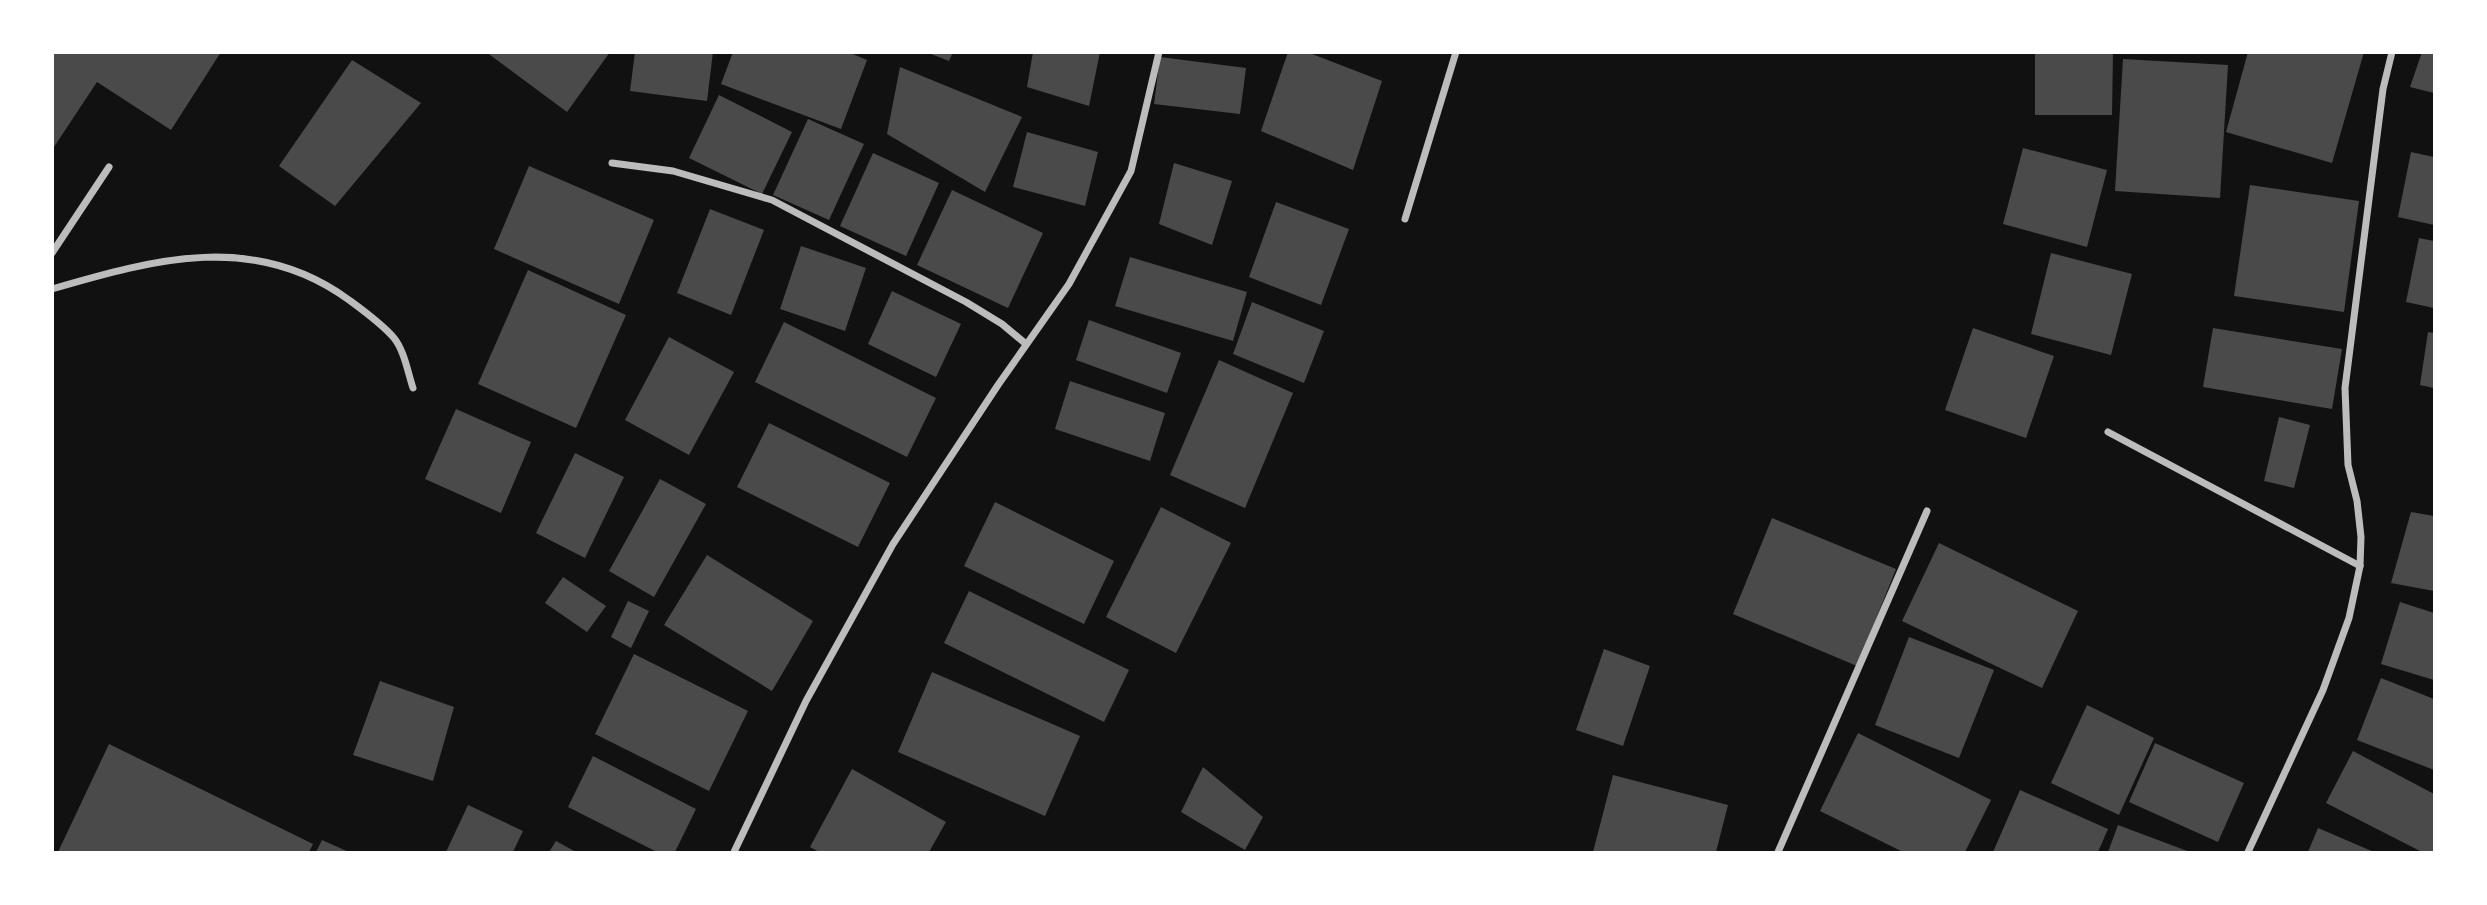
<svg xmlns="http://www.w3.org/2000/svg" width="2487" height="905" font-family="Karla,sans-serif">
	<style>
		.building { fill: #4a4a4a }
		.lines { fill: none; stroke-linecap: round; stroke-linejoin: round }
		.minor { stroke: #bcbcbc; stroke-width: 7 }
	</style>
	<rect width="100%" height="100%" fill="#111"/>
	<g class="building">
		<path d="M 52,52 L 221,52 L 171,130 L 97,82 L 52,150 Z"/>
		<path d="M 486,52 L 610,52 L 567,112 Z"/>
		<path d="M 635,52 L 713,52 L 707,101 L 630,91 Z"/>
		<path d="M 733,52 L 848,52 L 867,60 L 841,129 L 721,84 Z"/>
		<path d="M 926,52 L 953,52 L 949,61 Z"/>
		<path d="M 1033,52 L 1100,52 L 1089,106 L 1027,87 Z"/>
		<path d="M 1288,52 L 1307,52 L 1382,81 L 1353,170 L 1261,131 Z"/>
		<path d="M 2035,52 L 2113,52 L 2112,115 L 2035,115 Z"/>
		<path d="M 2248,52 L 2364,52 L 2332,163 L 2226,132 Z"/>
		<path d="M 2422,52 L 2434,52 L 2434,93 L 2410,87 Z"/>
		<path d="M 1160,57 L 1246,68 L 1240,114 L 1154,104 Z"/>
		<path d="M 2123,59 L 2228,65 L 2220,198 L 2115,191 Z"/>
		<path d="M 352,60 L 421,103 L 335,206 L 279,166 Z"/>
		<path d="M 900,67 L 1022,117 L 985,192 L 887,134 Z"/>
		<path d="M 719,95 L 792,132 L 762,194 L 689,158 Z"/>
		<path d="M 808,119 L 864,144 L 829,220 L 773,195 Z"/>
		<path d="M 1027,132 L 1098,152 L 1085,206 L 1013,187 Z"/>
		<path d="M 2023,148 L 2107,170 L 2087,247 L 2003,224 Z"/>
		<path d="M 2411,152 L 2434,157 L 2434,225 L 2398,217 Z"/>
		<path d="M 873,153 L 939,183 L 906,256 L 840,226 Z"/>
		<path d="M 1174,163 L 1232,181 L 1212,245 L 1159,224 Z"/>
		<path d="M 529,166 L 654,220 L 619,304 L 494,249 Z"/>
		<path d="M 2250,185 L 2359,201 L 2344,312 L 2234,296 Z"/>
		<path d="M 952,190 L 1043,233 L 1008,308 L 917,265 Z"/>
		<path d="M 1276,202 L 1349,229 L 1321,305 L 1249,277 Z"/>
		<path d="M 710,209 L 764,230 L 731,315 L 677,293 Z"/>
		<path d="M 2419,238 L 2434,241 L 2434,308 L 2406,302 Z"/>
		<path d="M 801,246 L 866,268 L 845,331 L 780,309 Z"/>
		<path d="M 2051,253 L 2132,274 L 2111,355 L 2031,334 Z"/>
		<path d="M 1130,257 L 1247,292 L 1233,341 L 1115,306 Z"/>
		<path d="M 528,270 L 626,315 L 576,428 L 478,384 Z"/>
		<path d="M 892,291 L 961,324 L 936,377 L 868,344 Z"/>
		<path d="M 1252,302 L 1324,331 L 1304,383 L 1233,354 Z"/>
		<path d="M 1089,320 L 1181,353 L 1167,393 L 1076,360 Z"/>
		<path d="M 784,322 L 936,398 L 907,457 L 755,382 Z"/>
		<path d="M 1973,328 L 2054,356 L 2026,438 L 1945,410 Z"/>
		<path d="M 2213,328 L 2342,349 L 2332,409 L 2203,387 Z"/>
		<path d="M 2428,332 L 2434,333 L 2434,388 L 2420,385 Z"/>
		<path d="M 669,337 L 734,372 L 689,455 L 625,420 Z"/>
		<path d="M 1219,360 L 1293,393 L 1245,508 L 1170,475 Z"/>
		<path d="M 1070,381 L 1165,413 L 1150,461 L 1055,429 Z"/>
		<path d="M 456,409 L 531,442 L 501,513 L 425,479 Z"/>
		<path d="M 2279,417 L 2310,425 L 2294,488 L 2264,481 Z"/>
		<path d="M 769,423 L 890,483 L 858,547 L 737,487 Z"/>
		<path d="M 575,453 L 624,477 L 585,558 L 536,533 Z"/>
		<path d="M 660,479 L 706,504 L 654,597 L 609,571 Z"/>
		<path d="M 995,502 L 1114,561 L 1084,624 L 964,566 Z"/>
		<path d="M 1161,507 L 1231,543 L 1176,653 L 1106,617 Z"/>
		<path d="M 2411,512 L 2434,516 L 2434,591 L 2391,583 Z"/>
		<path d="M 1772,518 L 1896,569 L 1857,666 L 1733,614 Z"/>
		<path d="M 1939,543 L 2078,611 L 2042,688 L 1902,621 Z"/>
		<path d="M 707,555 L 813,621 L 772,691 L 664,625 Z"/>
		<path d="M 563,577 L 606,606 L 587,632 L 545,603 Z"/>
		<path d="M 969,591 L 1129,670 L 1104,722 L 944,643 Z"/>
		<path d="M 628,601 L 649,611 L 631,648 L 611,637 Z"/>
		<path d="M 2400,602 L 2434,613 L 2434,680 L 2381,664 Z"/>
		<path d="M 1909,637 L 1994,670 L 1959,758 L 1875,725 Z"/>
		<path d="M 1604,649 L 1650,666 L 1623,746 L 1576,730 Z"/>
		<path d="M 634,654 L 748,711 L 709,791 L 595,734 Z"/>
		<path d="M 932,672 L 1080,736 L 1045,816 L 898,752 Z"/>
		<path d="M 2381,678 L 2434,699 L 2434,770 L 2357,740 Z"/>
		<path d="M 380,681 L 454,707 L 433,781 L 353,755 Z"/>
		<path d="M 2087,705 L 2154,738 L 2119,815 L 2051,783 Z"/>
		<path d="M 1858,733 L 1991,800 L 1965,852 L 1903,852 L 1820,811 Z"/>
		<path d="M 2155,743 L 2244,783 L 2218,842 L 2129,802 Z"/>
		<path d="M 109,744 L 313,844 L 309,852 L 58,852 Z"/>
		<path d="M 2353,751 L 2434,794 L 2434,852 L 2422,852 L 2326,803 Z"/>
		<path d="M 593,756 L 696,809 L 675,852 L 657,852 L 568,807 Z"/>
		<path d="M 1203,767 L 1263,817 L 1245,850 L 1181,812 Z"/>
		<path d="M 852,769 L 946,822 L 929,852 L 819,852 L 810,847 Z"/>
		<path d="M 1613,775 L 1728,805 L 1716,852 L 1593,852 Z"/>
		<path d="M 2020,790 L 2108,829 L 2098,852 L 1993,852 Z"/>
		<path d="M 468,805 L 523,831 L 513,852 L 446,852 Z"/>
		<path d="M 2118,825 L 2190,852 L 2108,852 Z"/>
		<path d="M 2318,828 L 2374,852 L 2308,852 Z"/>
		<path d="M 322,840 L 349,852 L 316,852 Z"/>
		<path d="M 556,841 L 576,852 L 549,852 Z"/>
	</g>
	<g class="lines">
		<g class="minor">
			<path d="M 612,163 L 673,171 L 772,200 L 966,302 L 1002,324 L 1026,344"/>
			<path d="M 1405,219 L 1456,52"/>
			<path d="M 52,253 L 109,167"/>
			<path d="M 52,289 C 155,259 255,231 349,300 C 364,311 382,324 394,338 C 404,350 408,373 413,388"/>
			<path d="M 2108,432 L 2360,566"/>
			<path d="M 734,852 L 806,701 L 893,544 L 998,385 L 1069,284 L 1131,171 L 1159,52"/>
			<path d="M 1778,852 L 1927,511"/>
			<path d="M 2248,852 L 2323,690 L 2349,618 L 2360,566 L 2361,537 L 2357,501 L 2348,465 L 2345,388 L 2383,89 L 2392,52"/>
		</g>
	</g>
	<rect width="2487" height="905" fill="none" stroke="#ffffff" stroke-width="108"/>
</svg>
